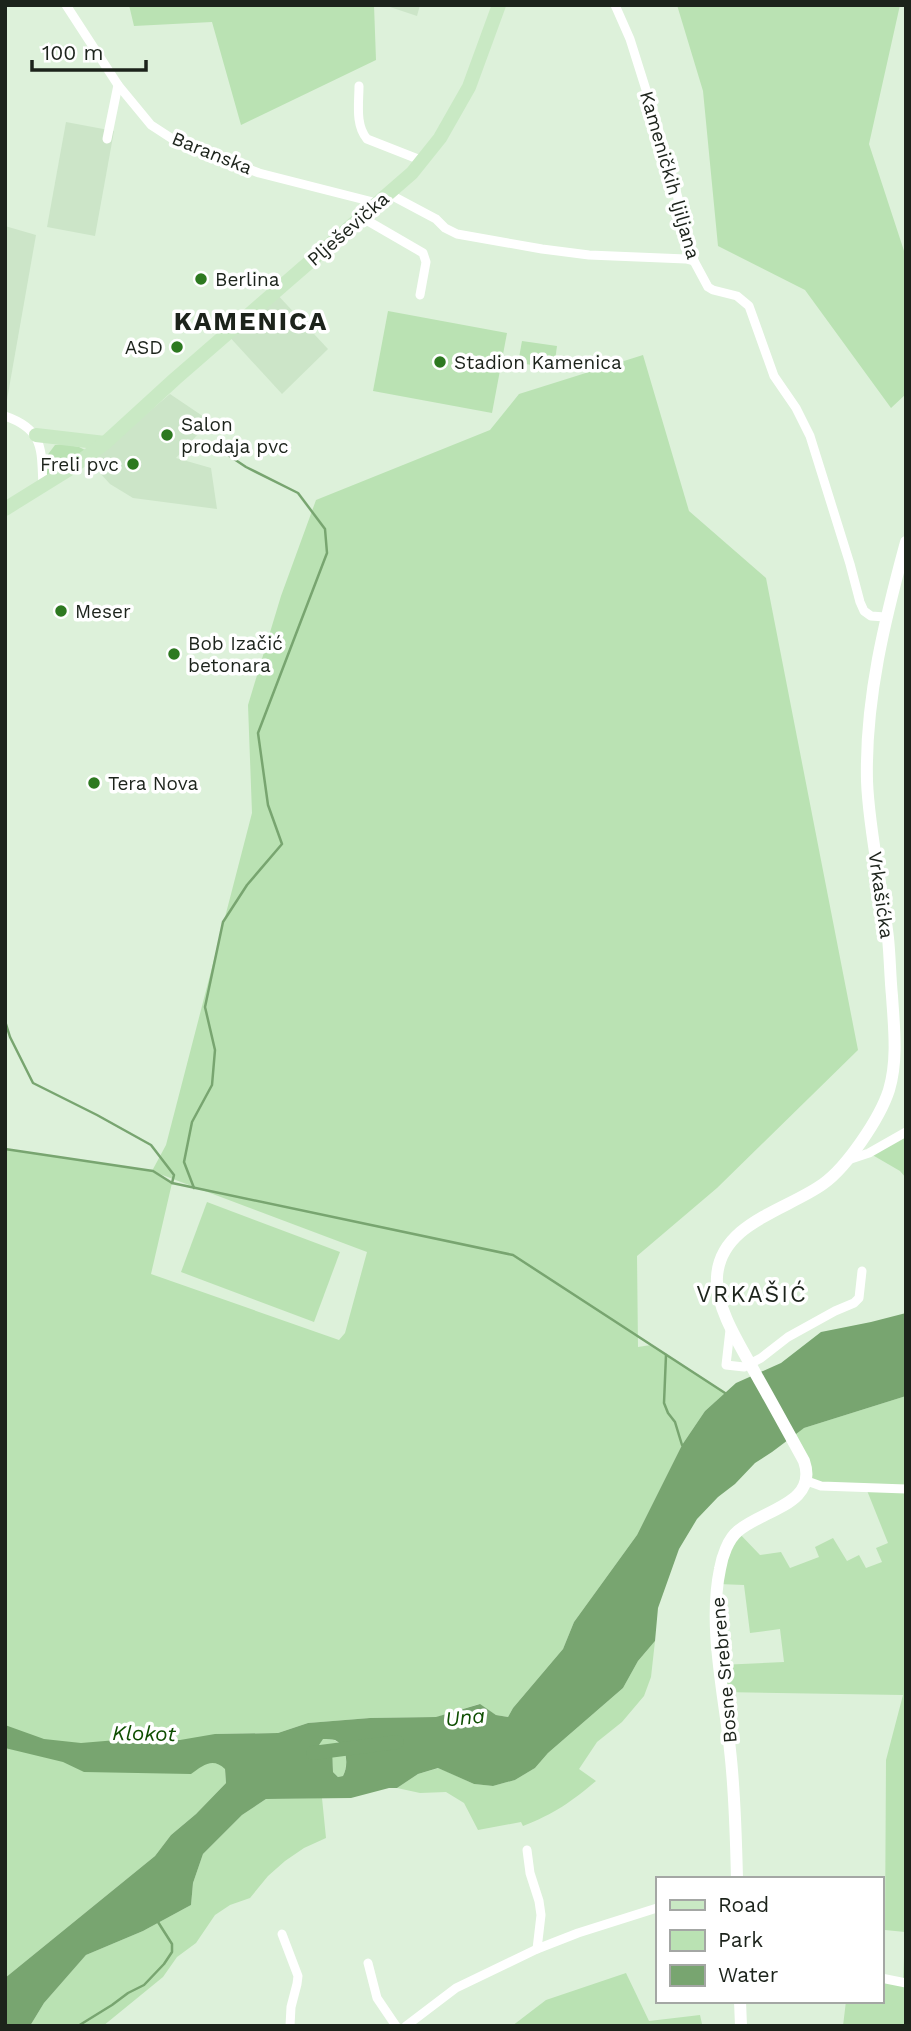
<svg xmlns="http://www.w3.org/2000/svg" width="911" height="2031" font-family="'Work Sans',sans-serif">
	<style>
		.built { fill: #cce5c8 }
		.green { fill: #bae2b3; fill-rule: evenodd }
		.water { fill: #78a570; fill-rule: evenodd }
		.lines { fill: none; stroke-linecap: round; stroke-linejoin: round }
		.stream { stroke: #78a570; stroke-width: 2.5 }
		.river { stroke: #78a570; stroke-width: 14 }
		.street { stroke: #fff; stroke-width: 9 }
		.secondary { stroke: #fff; stroke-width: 12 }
		.primary { stroke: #c9e9c4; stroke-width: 14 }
		.poi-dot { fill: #2d7920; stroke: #fff; stroke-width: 2.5 }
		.labels { text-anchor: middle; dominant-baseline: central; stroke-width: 7; stroke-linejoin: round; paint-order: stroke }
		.street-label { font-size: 19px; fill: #1c231b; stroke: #fff }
		.poi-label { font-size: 19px; fill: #1c231b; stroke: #fff; text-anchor: start }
		.water-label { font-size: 21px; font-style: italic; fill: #0e4e01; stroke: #fff }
		.quarter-label { font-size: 23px; letter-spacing: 2px; fill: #1c231b; stroke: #fff }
		.district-label { font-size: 26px; font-weight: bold; letter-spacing: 2px; fill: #1c231b; stroke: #fff }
	</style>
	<rect width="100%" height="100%" fill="#ddf1da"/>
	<g class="built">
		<path d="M 384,5 L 420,5 L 417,16 Z"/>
		<path d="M 66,122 L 114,131 L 95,236 L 47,227 Z"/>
		<path d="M 5,226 L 36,235 L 5,411 Z"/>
		<path d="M 274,291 L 328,349 L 282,394 L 225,332 Z"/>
		<path d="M 170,394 L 210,421 L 176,458 L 211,468 L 217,509 L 133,498 L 110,484 L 90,462 Z"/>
	</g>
	<g class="green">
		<path d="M 129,5 L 374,5 L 376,60 L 241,125 L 212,22 L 134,26 Z"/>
		<path d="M 677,5 L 900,5 L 869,144 L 906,257 L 906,394 L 891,408 L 805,290 L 718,246 L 703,91 Z"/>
		<path d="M 388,311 L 507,333 L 492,413 L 373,391 Z"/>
		<path d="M 522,341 L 557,346 L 554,368 L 518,363 Z"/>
		<path d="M 643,355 L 689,511 L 766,578 L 858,1050 L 717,1188 L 637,1256 L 638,1347 L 651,1345 L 725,1393 L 705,1411 L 682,1445 L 637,1535 L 574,1622 L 563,1649 L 513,1708 L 508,1717 L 496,1715 L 479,1704 L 437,1717 L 370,1718 L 308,1723 L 278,1733 L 215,1734 L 220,1764 L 225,1768 L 226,1783 L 196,1814 L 171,1835 L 155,1856 L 5,1978 L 5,1149 L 152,1171 L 166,1145 L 252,813 L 248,705 L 281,596 L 316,500 L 490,430 L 519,394 ZM 157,1173 L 367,1252 L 345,1333 L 339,1340 L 151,1274 L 172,1183 Z"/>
		<path d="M 64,444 L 79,447 L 85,450 L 45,478 L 46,457 L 55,445 Z"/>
		<path d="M 906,1132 L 906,1178 L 900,1171 L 869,1153 Z"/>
		<path d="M 207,1202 L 340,1252 L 314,1322 L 181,1272 Z"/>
		<path d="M 906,1396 L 906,2026 L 843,2026 L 846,2001 L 881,2001 L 881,1978 L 903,1982 L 905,1932 L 885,1930 L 886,1760 L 903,1695 L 723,1692 L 720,1665 L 784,1662 L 780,1629 L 750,1633 L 744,1585 L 718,1584 L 737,1531 L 760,1555 L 781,1552 L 790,1568 L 819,1557 L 815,1547 L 833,1538 L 847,1561 L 859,1555 L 866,1568 L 882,1562 L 876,1548 L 888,1543 L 866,1488 L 807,1481 L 789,1435 L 804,1428 Z"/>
		<path d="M 655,1641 L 651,1677 L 644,1696 L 622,1722 L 597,1742 L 579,1769 L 596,1781 C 571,1802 554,1814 523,1826 L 521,1822 L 478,1830 L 464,1803 L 446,1792 L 420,1793 L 397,1788 L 418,1774 L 439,1768 L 474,1784 L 493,1786 L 515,1780 L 535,1768 L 548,1753 L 623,1688 L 638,1661 Z"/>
		<path d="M 322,1739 C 326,1739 331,1739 334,1740 C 347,1746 349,1765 343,1776 L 338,1777 L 333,1772 L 331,1749 L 318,1745 Z"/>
		<path d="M 322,1798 L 326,1838 L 304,1848 L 285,1861 L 268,1876 L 250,1898 L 230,1905 L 215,1915 L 196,1943 L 177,1957 L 163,1977 L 103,2026 L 30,2026 L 44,2003 L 86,1955 L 143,1931 L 191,1905 L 193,1883 L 203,1854 L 242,1815 L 266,1799 Z"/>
		<path d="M 626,1973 L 649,2021 L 700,2015 L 702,2024 L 695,2026 L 512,2026 L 546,2000 Z"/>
	</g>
	<path class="water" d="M 906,1313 L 906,1396 L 804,1428 L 772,1452 L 755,1463 L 735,1484 L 718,1497 L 697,1519 L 679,1549 L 658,1608 L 655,1641 L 638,1661 L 623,1688 L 548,1753 L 535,1768 L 515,1780 L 493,1786 L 474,1784 L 438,1768 L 418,1774 L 397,1788 L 389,1788 L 351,1798 L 266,1799 L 242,1815 L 203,1854 L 193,1883 L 191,1905 L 143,1931 L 86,1955 L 44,2003 L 30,2026 L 5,2026 L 5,1978 L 155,1856 L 171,1835 L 196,1814 L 226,1783 L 225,1769 C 213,1757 203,1765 191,1774 L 84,1772 L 63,1762 L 5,1748 L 5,1725 L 44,1739 L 81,1743 L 129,1739 L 180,1740 L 215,1734 L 278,1733 L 308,1723 L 370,1718 L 436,1717 L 480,1704 L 496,1715 L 508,1717 L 513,1708 L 563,1649 L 574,1622 L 637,1535 L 682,1445 L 705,1411 L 736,1383 L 781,1363 L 821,1332 L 871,1322 ZM 323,1739 C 327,1739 331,1739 335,1740 C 347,1746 349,1765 343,1776 L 338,1777 L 333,1772 L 332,1749 L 319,1745 Z"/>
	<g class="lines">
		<g class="stream">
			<path d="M 5,1021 L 10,1037 L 33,1083 L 97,1115 L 151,1145 L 174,1175 L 172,1183"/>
			<path d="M 5,1149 L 153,1171 L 172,1183 L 513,1255 L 725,1393"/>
			<path d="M 194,1188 L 184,1162 L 192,1122 L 212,1085 L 215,1050 L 205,1007 L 223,922 L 247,885 L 282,844 L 268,805 L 258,733 L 327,553 L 325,529 L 298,493 L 246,467 L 213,445"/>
			<path d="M 666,1355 L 664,1403 L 668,1413 L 675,1422 L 682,1445"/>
			<path d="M 53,2026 L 57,2026"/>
			<path d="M 78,2026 L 112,2005 L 128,1993 L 144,1985 L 164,1964 L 172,1952 L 172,1944 L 158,1922"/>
		</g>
		<path class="river" d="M 313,1753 L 397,1742"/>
		<g class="street">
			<path d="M 66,5 L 118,85 L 151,125 L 171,138 L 197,149 L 259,173 L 377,203"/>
			<path d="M 615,5 L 630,39 L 664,147 L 687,231 L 694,261 L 708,287 L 713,290 L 737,296 L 749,306 L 774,376 L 796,408 L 810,436 L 850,564 L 860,602 L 864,611 L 871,616 L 885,617"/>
			<path d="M 359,86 C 359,103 355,125 367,139 L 423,161"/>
			<path d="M 107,139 L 118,85"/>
			<path d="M 389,194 L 436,219 L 445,228 L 457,234 L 542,249 L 589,255 L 686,259 L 694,261"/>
			<path d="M 361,217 L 423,253 L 426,262 L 420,295"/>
			<path d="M 5,416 C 45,430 41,450 43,486"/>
			<path d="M 848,1160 L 869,1153 L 906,1132"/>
			<path d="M 730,1330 L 726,1365 L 744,1367 L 761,1358 L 788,1337 L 835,1311 L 854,1303 L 859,1298 L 862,1271"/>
			<path d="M 807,1481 L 821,1486 L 906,1489"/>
			<path d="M 527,1850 L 530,1873 L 539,1901 L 541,1915 L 537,1949"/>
			<path d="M 282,1934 L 298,1976 L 297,1984 L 291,2007 L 290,2026"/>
			<path d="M 368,1963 L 377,1998 L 396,2026"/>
			<path d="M 881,1978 L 906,1983"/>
			<path d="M 406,2026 L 456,1988 L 537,1949 L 578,1933 L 657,1908"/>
		</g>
		<g class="secondary">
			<path d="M 737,1879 C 736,1836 735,1793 730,1750 C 724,1693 708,1626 720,1569 C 722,1557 728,1539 738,1531 C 762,1510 819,1504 804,1461 C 789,1434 774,1406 758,1378 C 743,1350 715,1309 717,1277 C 720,1223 787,1210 823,1184 C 847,1167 880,1118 889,1090 C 898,1060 894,1027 892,996 C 890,976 890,957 888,938 C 882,885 869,833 867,781 C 865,699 885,619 906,542"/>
			<path d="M 740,2001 L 741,2026"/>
		</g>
		<g class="primary">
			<path d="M 36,435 L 105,443"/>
			<path d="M 5,509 L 71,468 L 105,443 L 175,379 L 412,173 L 440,138 L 469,87 L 499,5"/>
		</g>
	</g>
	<g class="poi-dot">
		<circle cx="201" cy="279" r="7"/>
		<circle cx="177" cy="347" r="7"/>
		<circle cx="440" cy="362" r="7"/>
		<circle cx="167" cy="435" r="7"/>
		<circle cx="133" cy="464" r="7"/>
		<circle cx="61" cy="611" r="7"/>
		<circle cx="174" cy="654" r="7"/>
		<circle cx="94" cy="783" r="7"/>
	</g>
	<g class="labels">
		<g class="street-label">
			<text transform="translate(212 153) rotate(22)">Baranska</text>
			<text transform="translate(670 175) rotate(74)">Kameničkih ljiljana</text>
			<text transform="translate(348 229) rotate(-41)">Plješevička</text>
			<text transform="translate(881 895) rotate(82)">Vrkašićka</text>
			<text transform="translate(724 1670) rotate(-95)">Bosne Srebrene</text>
		</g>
		<g class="poi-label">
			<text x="215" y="279">Berlina</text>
			<text x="163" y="347" text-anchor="end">ASD</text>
			<text x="454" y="362">Stadion Kamenica</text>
			<text x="181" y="424">Salon<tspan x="181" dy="22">prodaja pvc</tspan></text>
			<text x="119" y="464" text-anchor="end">Freli pvc</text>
			<text x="75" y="611">Meser</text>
			<text x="188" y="643">Bob Izačić<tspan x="188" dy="22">betonara</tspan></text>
			<text x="108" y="783">Tera Nova</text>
		</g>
		<g class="water-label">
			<text transform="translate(465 1717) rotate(-6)">Una</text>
			<text transform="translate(144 1733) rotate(1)">Klokot</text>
		</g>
		<g class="quarter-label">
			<text x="752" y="1294">VRKAŠIĆ</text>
		</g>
		<g class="district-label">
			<text x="251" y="321">KAMENICA</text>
		</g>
	</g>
	<rect width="911" height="2031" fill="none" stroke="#1c231b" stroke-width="14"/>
	<rect x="656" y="1877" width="228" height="126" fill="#ffffff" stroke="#a4a7a4" stroke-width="2"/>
	<rect x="670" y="1900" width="35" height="10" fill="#c9e9c4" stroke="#a4a7a4" stroke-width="2"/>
	<text x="718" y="1912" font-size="21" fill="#1c231b">Road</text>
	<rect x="670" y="1930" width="35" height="21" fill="#bae2b3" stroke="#a4a7a4" stroke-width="2"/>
	<text x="718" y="1947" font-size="21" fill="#1c231b">Park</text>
	<rect x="670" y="1965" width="35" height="21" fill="#78a570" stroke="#a4a7a4" stroke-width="2"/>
	<text x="718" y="1982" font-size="21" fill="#1c231b">Water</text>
	<path d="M32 60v10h114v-10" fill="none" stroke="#1c231b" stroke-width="3.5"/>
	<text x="42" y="60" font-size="21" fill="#1c231b" stroke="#ffffff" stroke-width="5" paint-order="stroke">100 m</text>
</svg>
